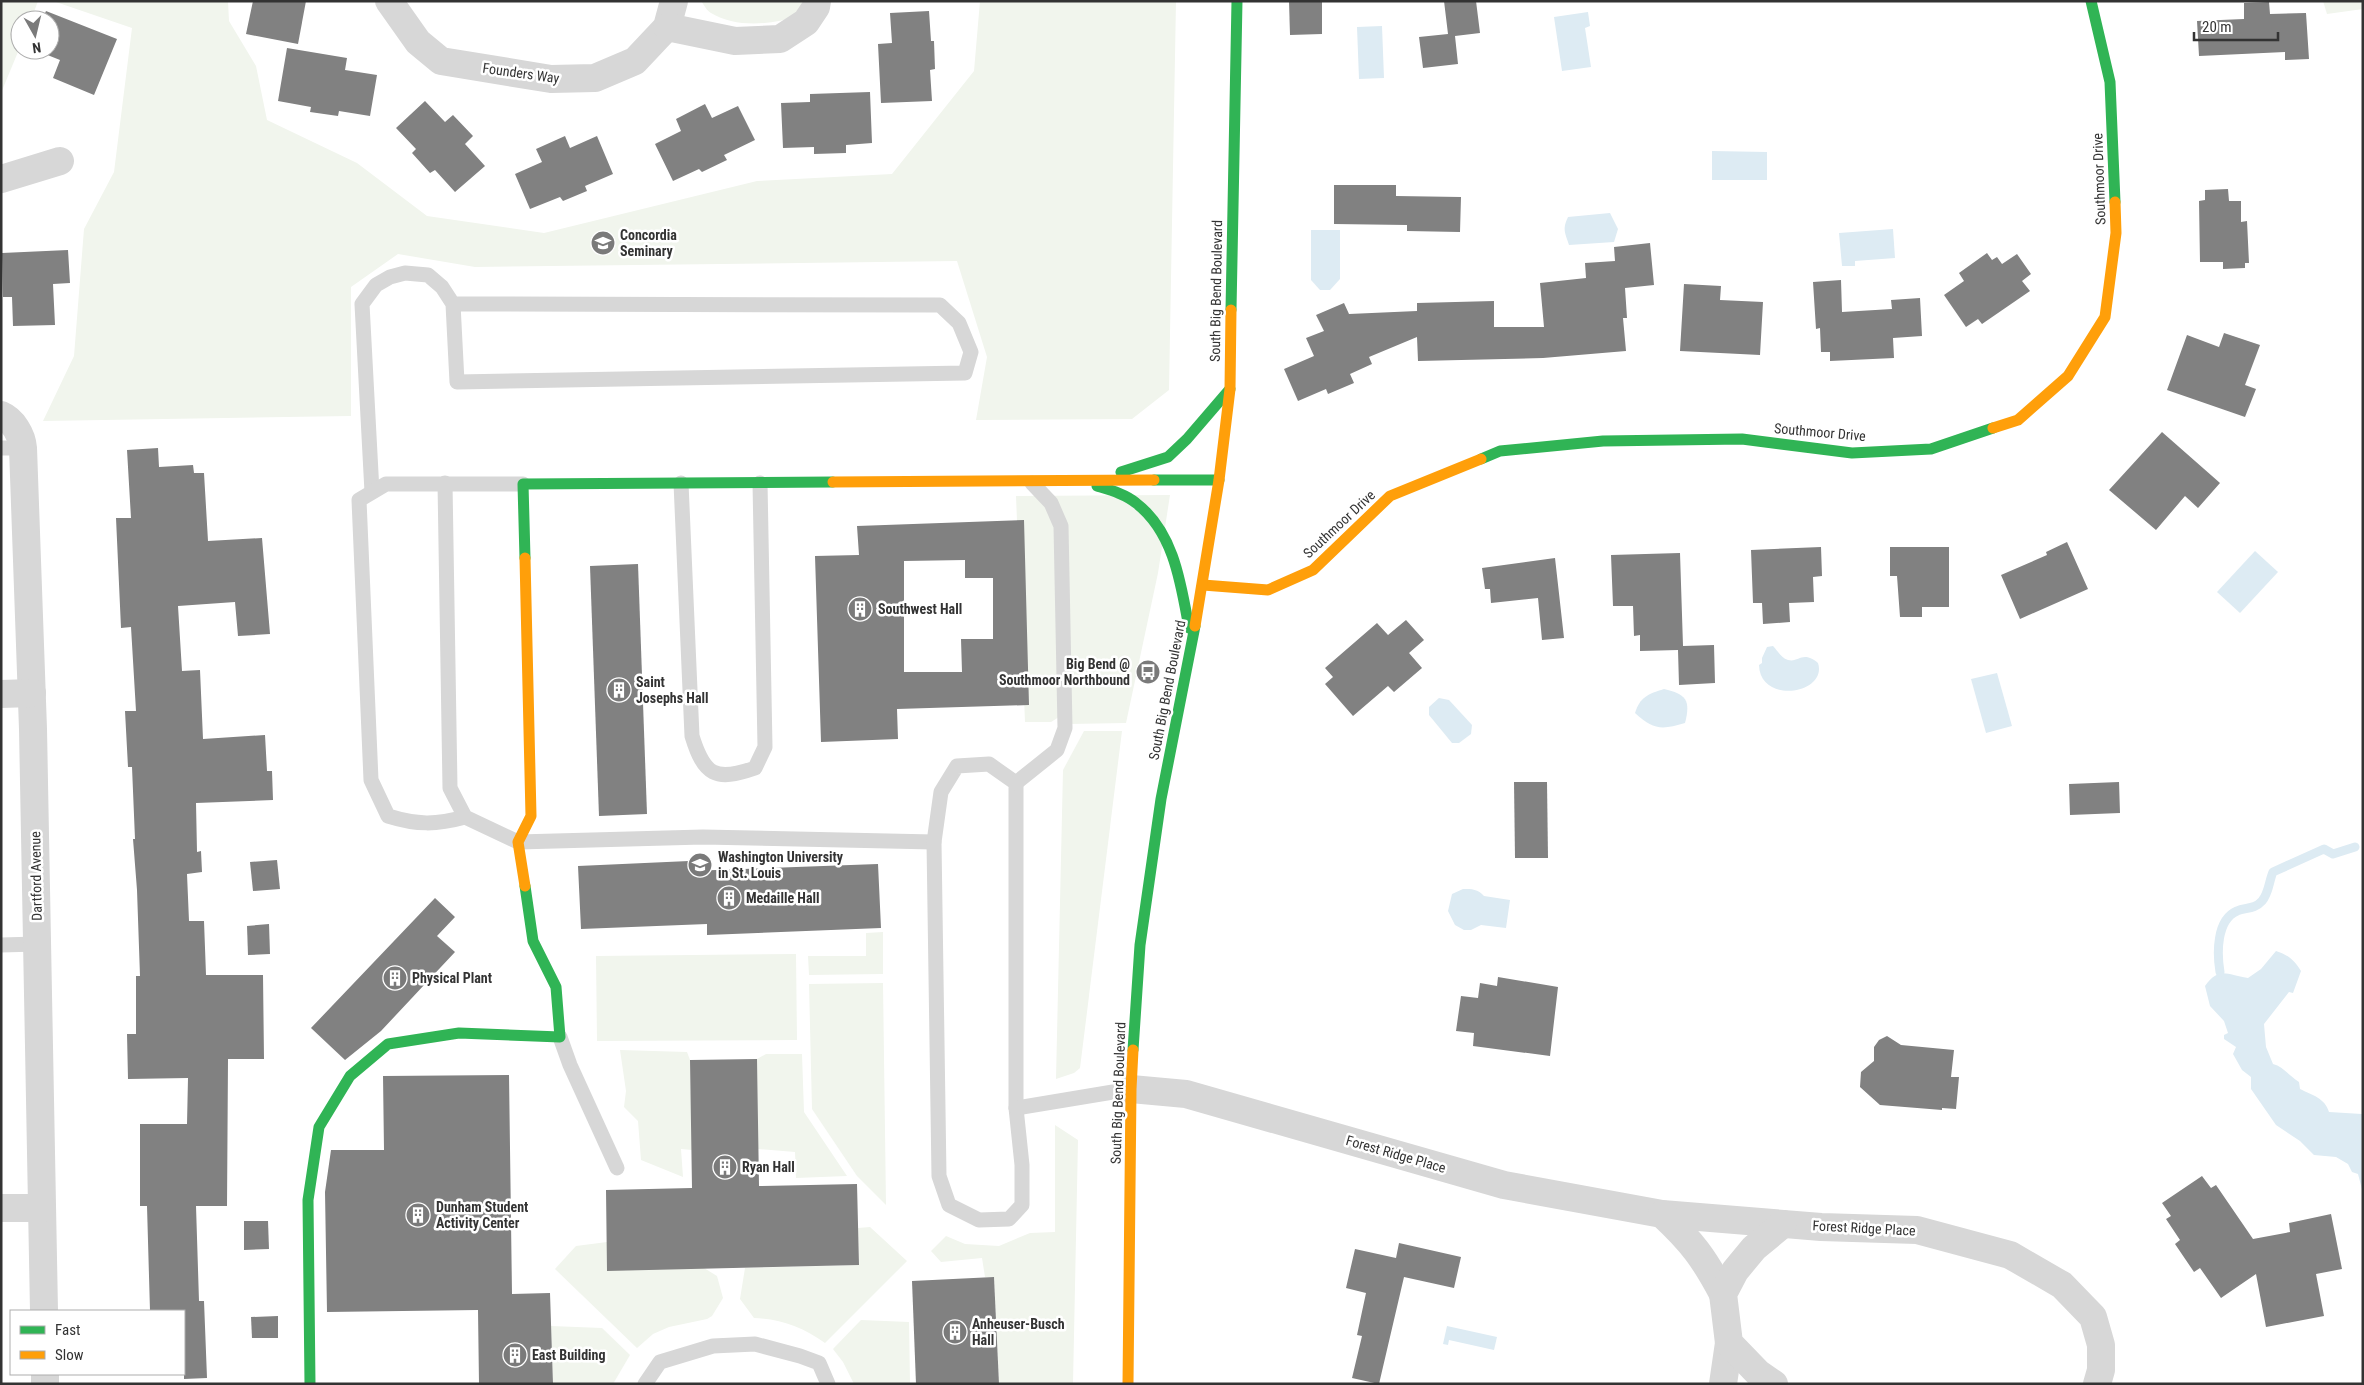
<svg xmlns="http://www.w3.org/2000/svg" width="2364" height="1385" font-family="'Roboto Condensed',sans-serif">
	<style>
		.green { fill: #f1f5ed }
		.water { fill: #ddebf3 }
		.lines { fill: none; stroke-linecap: round; stroke-linejoin: round }
		.stream { stroke: #ddebf3; stroke-width: 9 }
		.building { fill: #818181; fill-rule: evenodd }
		.lane { stroke: #d7d7d7; stroke-width: 15 }
		.street { stroke: #d7d7d7; stroke-width: 28 }
		.fast { stroke: #30b455; stroke-width: 11 }
		.slow { stroke: #ff9f0a; stroke-width: 11 }
		.labels { text-anchor: middle; dominant-baseline: central; stroke-width: 5; stroke-linejoin: round; paint-order: stroke }
		.street-label { font-size: 14px; fill: #333; stroke: #fff }
		.poi-label { font-size: 14px; font-weight: bold; fill: #333; stroke: #fff; text-anchor: start }
	</style>
	<rect width="100%" height="100%" fill="#fff"/>
	<g class="green">
		<path d="M 1,1 L 38,1 L 31,20 L 20,20 L 20,47 L 1,93 Z"/>
		<path d="M 53,1 L 228,1 L 229,21 L 256,66 L 267,120 L 357,163 L 427,216 L 544,233 L 757,181 L 892,174 L 974,71 L 980,1 L 1176,1 L 1169,390 L 1132,419 L 976,420 L 987,357 L 957,261 L 475,267 L 398,254 L 351,287 L 351,416 L 43,421 L 74,356 L 84,229 L 114,172 L 132,28 Z"/>
		<path d="M 701,1 L 804,1 L 797,16 C 772,25 735,28 711,13 C 707,11 704,5 701,1 Z"/>
		<path d="M 2323,1 L 2363,1 L 2363,9 L 2327,14 Z"/>
		<path d="M 1170,495 L 1158,573 L 1126,723 L 1069,724 L 1059,717 L 1051,722 L 1025,722 L 1016,496 Z"/>
		<path d="M 1084,731 L 1122,731 L 1080,1068 L 1074,1073 L 1056,1079 L 1063,770 Z"/>
		<path d="M 883,932 L 883,974 L 809,975 L 808,956 L 866,956 L 866,933 Z"/>
		<path d="M 796,954 L 797,1040 L 597,1041 L 596,956 Z"/>
		<path d="M 883,983 L 886,1205 L 857,1176 L 812,1109 L 809,984 Z"/>
		<path d="M 620,1050 L 687,1052 L 690,1060 L 692,1150 L 681,1149 L 683,1177 L 641,1160 L 638,1121 L 624,1107 L 626,1091 Z"/>
		<path d="M 766,1054 L 802,1054 L 804,1112 L 847,1176 L 796,1178 L 795,1152 L 758,1149 L 757,1059 Z"/>
		<path d="M 1055,1125 L 1078,1140 L 1073,1384 L 999,1384 L 994,1277 L 985,1277 L 982,1258 L 941,1262 L 931,1251 L 946,1236 L 965,1244 L 999,1246 L 1030,1233 L 1055,1232 Z"/>
		<path d="M 870,1227 L 907,1261 L 825,1343 C 803,1327 781,1319 754,1318 L 740,1299 L 745,1268 L 859,1265 L 858,1228 Z"/>
		<path d="M 607,1242 L 704,1268 L 717,1276 L 723,1298 L 712,1316 L 707,1319 L 669,1327 L 653,1334 L 637,1348 L 555,1269 L 576,1246 Z"/>
		<path d="M 861,1320 L 909,1322 L 910,1384 L 854,1384 L 843,1362 L 833,1349 Z"/>
		<path d="M 551,1326 L 602,1328 L 630,1355 L 613,1384 L 553,1384 Z"/>
	</g>
	<g class="water">
		<path d="M 1588,12 L 1590,26 L 1585,28 L 1591,67 L 1562,71 L 1554,17 Z"/>
		<path d="M 1382,26 L 1384,78 L 1359,79 L 1357,27 Z"/>
		<path d="M 1712,151 L 1767,152 L 1767,180 L 1712,180 Z"/>
		<path d="M 1610,213 L 1618,229 L 1614,242 L 1569,245 C 1565,233 1562,229 1568,217 Z"/>
		<path d="M 1893,229 L 1895,258 L 1855,261 L 1855,266 L 1842,266 L 1839,233 Z"/>
		<path d="M 1311,230 L 1340,230 L 1340,279 L 1330,290 L 1320,290 L 1311,280 Z"/>
		<path d="M 2255,551 L 2278,572 L 2240,613 L 2217,592 Z"/>
		<path d="M 1773,646 C 1778,651 1781,658 1788,660 C 1799,663 1802,650 1818,663 C 1828,694 1760,705 1759,665 L 1762,663 L 1762,658 L 1767,647 Z"/>
		<path d="M 1997,673 L 2012,726 L 1986,733 L 1971,679 Z"/>
		<path d="M 1664,689 C 1686,694 1691,700 1685,723 C 1662,730 1653,730 1635,713 C 1640,697 1648,694 1664,689 Z"/>
		<path d="M 1439,698 L 1449,700 L 1472,725 L 1471,734 L 1459,743 L 1452,743 L 1429,715 L 1429,707 Z"/>
		<path d="M 1463,889 C 1472,889 1478,889 1484,896 L 1510,900 L 1506,928 L 1481,925 L 1471,930 L 1464,930 L 1455,925 L 1448,911 L 1452,894 Z"/>
		<path d="M 2276,951 C 2288,955 2294,960 2301,971 L 2293,993 L 2289,992 L 2264,1024 L 2266,1047 L 2273,1064 C 2284,1067 2289,1076 2299,1082 L 2300,1089 C 2312,1095 2325,1098 2329,1112 L 2362,1114 L 2363,1105 L 2363,1193 L 2358,1174 L 2352,1172 L 2348,1164 L 2336,1157 L 2314,1155 L 2300,1141 L 2276,1125 L 2251,1089 L 2251,1077 L 2242,1070 L 2233,1054 L 2236,1047 L 2224,1039 L 2224,1035 L 2228,1033 L 2224,1021 L 2210,1006 L 2205,986 C 2220,966 2226,975 2248,978 L 2261,969 Z"/>
		<path d="M 1447,1326 L 1497,1337 L 1494,1350 L 1449,1340 L 1448,1345 L 1443,1344 Z"/>
	</g>
	<g class="lines">
		<path class="stream" d="M 2220,972 C 2217,954 2216,920 2237,911 C 2245,907 2254,910 2262,901 C 2269,893 2269,881 2273,872 L 2324,849 L 2333,854 L 2355,847"/>
	</g>
	<g class="building">
		<path d="M 253,1 L 306,1 L 298,44 L 246,34 Z"/>
		<path d="M 1289,1 L 1322,1 L 1322,34 L 1290,35 Z"/>
		<path d="M 1444,1 L 1476,1 L 1480,33 L 1455,36 L 1458,64 L 1423,68 L 1419,37 L 1448,34 Z"/>
		<path d="M 2269,2 L 2270,14 L 2306,13 L 2309,59 L 2285,60 L 2285,52 L 2199,56 L 2197,21 L 2244,19 L 2244,3 Z"/>
		<path d="M 46,11 L 117,39 L 94,95 L 53,78 L 60,60 L 35,50 L 50,50 L 50,20 L 42,20 Z"/>
		<path d="M 929,11 L 931,41 L 934,41 L 935,69 L 930,70 L 932,101 L 881,103 L 878,44 L 892,43 L 890,13 Z"/>
		<path d="M 287,48 L 347,58 L 345,70 L 377,75 L 370,116 L 339,111 L 338,116 L 310,112 L 311,107 L 278,101 Z"/>
		<path d="M 870,92 L 872,143 L 846,145 L 846,153 L 814,154 L 814,147 L 783,148 L 781,103 L 810,102 L 810,94 Z"/>
		<path d="M 425,101 L 445,122 L 453,115 L 473,136 L 465,144 L 485,166 L 455,192 L 435,170 L 430,173 L 412,153 L 416,149 L 396,128 Z"/>
		<path d="M 705,104 L 712,118 L 738,106 L 755,140 L 724,155 L 727,160 L 702,172 L 699,169 L 673,181 L 655,144 L 681,131 L 676,119 Z"/>
		<path d="M 565,136 L 570,148 L 597,136 L 613,174 L 585,186 L 587,191 L 563,201 L 560,197 L 530,209 L 515,174 L 542,162 L 536,149 Z"/>
		<path d="M 1334,185 L 1396,185 L 1396,196 L 1461,197 L 1460,232 L 1407,231 L 1407,225 L 1334,224 Z"/>
		<path d="M 2228,189 L 2229,201 L 2241,201 L 2241,222 L 2247,221 L 2249,263 L 2245,263 L 2245,268 L 2223,269 L 2223,262 L 2200,262 L 2199,201 L 2205,200 L 2205,190 Z"/>
		<path d="M 1650,243 L 1654,285 L 1625,288 L 1627,318 L 1623,318 L 1626,351 L 1543,358 L 1418,361 L 1417,337 L 1369,357 L 1372,364 L 1350,374 L 1354,383 L 1328,394 L 1326,389 L 1298,401 L 1284,369 L 1314,356 L 1306,338 L 1324,331 L 1316,315 L 1344,303 L 1349,314 L 1417,311 L 1417,303 L 1494,301 L 1494,327 L 1544,327 L 1540,283 L 1586,278 L 1585,263 L 1615,261 L 1614,247 Z"/>
		<path d="M 68,250 L 70,283 L 53,284 L 55,325 L 13,326 L 12,297 L 3,297 L 2,253 Z"/>
		<path d="M 1987,253 L 1992,260 L 1997,257 L 2002,264 L 2017,254 L 2031,274 L 2022,281 L 2030,291 L 1982,324 L 1978,319 L 1966,327 L 1944,295 L 1964,281 L 1959,273 Z"/>
		<path d="M 1841,280 L 1842,312 L 1892,309 L 1891,300 L 1920,298 L 1922,336 L 1893,338 L 1894,358 L 1830,361 L 1830,352 L 1821,352 L 1820,328 L 1816,329 L 1813,282 Z"/>
		<path d="M 1684,284 L 1721,286 L 1720,300 L 1763,302 L 1760,355 L 1680,351 Z"/>
		<path d="M 2224,333 L 2260,345 L 2245,385 L 2256,389 L 2245,417 L 2167,390 L 2187,335 L 2219,347 Z"/>
		<path d="M 2162,432 L 2220,483 L 2198,508 L 2185,496 L 2156,530 L 2109,490 Z"/>
		<path d="M 158,448 L 159,467 L 193,465 L 194,473 L 204,473 L 208,541 L 262,538 L 270,634 L 238,636 L 235,602 L 178,606 L 182,671 L 200,670 L 203,739 L 265,735 L 267,771 L 272,771 L 273,800 L 196,803 L 197,852 L 201,851 L 202,872 L 187,874 L 189,921 L 204,921 L 206,975 L 263,975 L 264,1059 L 228,1059 L 227,1206 L 196,1206 L 199,1301 L 204,1301 L 207,1378 L 184,1379 L 184,1311 L 150,1311 L 147,1206 L 140,1206 L 140,1124 L 187,1124 L 188,1078 L 128,1079 L 127,1034 L 136,1034 L 136,976 L 140,976 L 137,890 L 133,839 L 135,839 L 132,767 L 128,767 L 125,711 L 136,711 L 131,627 L 121,628 L 116,518 L 131,518 L 127,450 Z"/>
		<path d="M 1024,520 L 1029,705 L 897,709 L 898,739 L 821,742 L 815,556 L 859,555 L 857,526 ZM 965,560 L 965,578 L 993,578 L 993,639 L 961,639 L 962,672 L 904,672 L 904,561 Z"/>
		<path d="M 2067,542 L 2088,589 L 2020,619 L 2001,575 L 2047,555 L 2046,552 Z"/>
		<path d="M 1821,547 L 1822,576 L 1813,577 L 1814,602 L 1789,603 L 1790,622 L 1763,624 L 1762,603 L 1753,603 L 1751,550 Z"/>
		<path d="M 1890,547 L 1949,547 L 1949,607 L 1922,607 L 1922,617 L 1900,617 L 1897,576 L 1890,576 Z"/>
		<path d="M 1680,553 L 1683,646 L 1714,645 L 1715,683 L 1679,685 L 1678,650 L 1640,651 L 1640,635 L 1634,636 L 1633,606 L 1613,606 L 1611,555 Z"/>
		<path d="M 1555,558 L 1564,638 L 1542,640 L 1538,598 L 1491,603 L 1490,589 L 1485,589 L 1482,568 Z"/>
		<path d="M 638,564 L 647,814 L 599,816 L 590,566 Z"/>
		<path d="M 1406,620 L 1424,640 L 1409,653 L 1422,668 L 1394,692 L 1388,686 L 1353,716 L 1325,684 L 1333,677 L 1325,668 L 1377,623 L 1388,635 Z"/>
		<path d="M 1514,782 L 1547,782 L 1548,858 L 1515,858 Z"/>
		<path d="M 2119,782 L 2120,813 L 2070,815 L 2069,784 Z"/>
		<path d="M 277,860 L 280,889 L 253,891 L 250,862 Z"/>
		<path d="M 689,861 L 689,871 L 878,864 L 881,928 L 707,935 L 707,924 L 581,929 L 578,866 Z"/>
		<path d="M 435,898 L 455,917 L 437,936 L 455,952 L 381,1031 L 345,1060 L 311,1028 Z"/>
		<path d="M 269,924 L 270,954 L 248,955 L 247,926 Z"/>
		<path d="M 1498,977 L 1558,987 L 1550,1056 L 1473,1046 L 1474,1033 L 1456,1031 L 1461,996 L 1478,998 L 1480,983 L 1497,986 Z"/>
		<path d="M 1887,1036 L 1901,1045 L 1954,1050 L 1951,1077 L 1959,1077 L 1956,1109 L 1942,1108 L 1942,1110 L 1880,1105 L 1860,1087 L 1861,1072 L 1874,1061 L 1874,1047 L 1879,1040 Z"/>
		<path d="M 757,1059 L 759,1186 L 857,1184 L 859,1265 L 607,1271 L 606,1190 L 692,1188 L 690,1060 Z"/>
		<path d="M 509,1075 L 512,1294 L 550,1293 L 553,1384 L 479,1384 L 478,1310 L 327,1312 L 325,1192 L 331,1150 L 384,1150 L 383,1076 Z"/>
		<path d="M 2202,1176 L 2211,1188 L 2216,1185 L 2253,1239 L 2290,1232 L 2289,1223 L 2331,1214 L 2342,1269 L 2316,1274 L 2324,1316 L 2266,1327 L 2256,1274 L 2221,1298 L 2200,1268 L 2194,1272 L 2175,1244 L 2180,1240 L 2166,1219 L 2171,1216 L 2162,1203 Z"/>
		<path d="M 244,1221 L 268,1221 L 269,1249 L 244,1250 Z"/>
		<path d="M 1399,1243 L 1461,1257 L 1454,1288 L 1404,1277 L 1379,1384 L 1352,1378 L 1362,1336 L 1357,1335 L 1366,1293 L 1346,1288 L 1355,1249 L 1396,1258 Z"/>
		<path d="M 994,1277 L 999,1384 L 916,1384 L 912,1281 Z"/>
		<path d="M 278,1316 L 278,1338 L 252,1338 L 251,1317 Z"/>
	</g>
	<g class="lines">
		<g class="lane">
			<path d="M 1,448 L 23,448"/>
			<path d="M 445,483 L 450,788 L 465,817 L 518,842 L 703,837 L 934,842"/>
			<path d="M 681,483 L 692,736 C 704,775 715,782 755,768 L 765,747 L 760,483"/>
			<path d="M 372,492 L 362,304 L 376,285 L 390,277 L 405,273 L 428,275 L 442,287 L 453,304 L 457,382 L 965,373 L 971,352 L 959,323 L 940,305 L 453,304"/>
			<path d="M 989,764 L 1016,783 L 1016,1108 L 1022,1165 L 1022,1205 L 1009,1219 L 979,1220 L 949,1205 L 939,1176 L 934,842 L 941,792 L 957,766 Z"/>
			<path d="M 1016,783 L 1057,750 L 1065,728 L 1061,526 L 1051,503 L 1032,483"/>
			<path d="M 465,817 C 436,825 417,825 388,816 L 371,780 L 359,500 L 386,484 L 523,484"/>
			<path d="M 1,945 L 37,944"/>
			<path d="M 560,1037 L 570,1065 L 617,1168"/>
			<path d="M 1016,1108 L 1131,1089"/>
			<path d="M 645,1384 L 660,1362 L 713,1346 L 755,1344 L 800,1356 L 819,1363 L 828,1384"/>
		</g>
		<g class="street">
			<path d="M 389,1 L 418,42 L 441,61 L 551,79 L 595,78 L 635,61 L 667,27 L 674,1"/>
			<path d="M 667,27 L 735,41 L 780,39 L 806,22 L 816,7 L 817,1"/>
			<path d="M 1,179 L 60,161"/>
			<path d="M 1,415 C 13,420 22,435 23,448 L 33,729 L 44,1311"/>
			<path d="M 1,694 L 32,693"/>
			<path d="M 1131,1089 L 1186,1094 L 1504,1185 L 1662,1214 L 1821,1227 L 1917,1230 L 2010,1255 L 2062,1285 L 2093,1317 L 2101,1345 L 2101,1370 L 2097,1384"/>
			<path d="M 1,1208 L 42,1208"/>
			<path d="M 1662,1214 C 1692,1242 1704,1258 1723,1294"/>
			<path d="M 45,1374 L 45,1384"/>
			<path d="M 1723,1384 L 1729,1343"/>
			<path d="M 1774,1384 L 1758,1373 L 1729,1343 L 1723,1294 L 1735,1271 L 1754,1248 L 1783,1224"/>
		</g>
		<g class="fast">
			<path d="M 2091,1 L 2110,82 L 2115,202"/>
			<path d="M 1231,310 L 1237,1"/>
			<path d="M 1481,459 L 1500,451 L 1603,441 L 1742,439 L 1852,453 L 1931,449 L 1993,428"/>
			<path d="M 1121,472 L 1168,457 L 1187,439 L 1230,389"/>
			<path d="M 1154,480 L 1219,480"/>
			<path d="M 1097,486 C 1110,490 1125,494 1136,503 C 1174,532 1181,584 1189,628"/>
			<path d="M 525,558 L 523,484 L 833,482"/>
			<path d="M 1133,1050 L 1140,945 L 1161,799 L 1195,626"/>
			<path d="M 310,1384 L 308,1200 L 319,1127 L 350,1076 L 388,1044 L 459,1033 L 560,1037 L 556,987 L 533,941 L 525,886"/>
		</g>
		<g class="slow">
			<path d="M 1993,428 L 2018,420 L 2068,376 L 2105,317 L 2116,233 L 2115,202"/>
			<path d="M 833,482 L 1154,480"/>
			<path d="M 1203,585 L 1268,590 L 1313,570 L 1390,496 L 1481,459"/>
			<path d="M 1195,626 L 1219,480 L 1230,389 L 1231,310"/>
			<path d="M 525,886 L 518,842 L 531,816 L 525,558"/>
			<path d="M 1128,1384 L 1131,1089 L 1133,1050"/>
		</g>
	</g>
	<defs>
		<symbol id="university-disc" viewBox="-11 -11 22 22"><circle r="9.5" fill="#7a7a7a" stroke="#fff"/><path d="M0-5L7-2L0 1L-7-2ZM-4 1L0 2.5L4 1V4Q0 6-4 4Z" fill="#fff"/></symbol>
		<symbol id="building-disc" viewBox="-11 -11 22 22"><circle r="9.5" fill="#7a7a7a" stroke="#fff"/><path d="M-4-6H4V6H1V3H-1V6H-4ZM-2.5-4.3h1.7v1.8h-1.7ZM.8-4.3h1.7v1.8H.8ZM-2.5-1h1.7V.8h-1.7ZM.8-1h1.7V.8H.8Z" fill="#fff"/></symbol>
		<symbol id="bus-disc" viewBox="-11 -11 22 22"><circle r="9.5" fill="#7a7a7a" stroke="#fff"/><path d="M-5-6H5V4H4V6H2V4H-2V6H-4V4H-5ZM-3.5-4V0h7V-4ZM-3.5 1.2v1.5H-2V1.2ZM2 1.2v1.5H3.5V1.2Z" fill="#fff"/></symbol>
	</defs>
	<g fill-rule="evenodd">
		<use href="#university-disc" x="589" y="229" width="28" height="28"/>
		<use href="#building-disc" x="846" y="595" width="28" height="28"/>
		<use href="#bus-disc" x="1134" y="658" width="28" height="28"/>
		<use href="#building-disc" x="605" y="676" width="28" height="28"/>
		<use href="#university-disc" x="686" y="851" width="28" height="28"/>
		<use href="#building-disc" x="715" y="884" width="28" height="28"/>
		<use href="#building-disc" x="381" y="964" width="28" height="28"/>
		<use href="#building-disc" x="711" y="1153" width="28" height="28"/>
		<use href="#building-disc" x="404" y="1201" width="28" height="28"/>
		<use href="#building-disc" x="941" y="1318" width="28" height="28"/>
		<use href="#building-disc" x="501" y="1341" width="28" height="28"/>
	</g>
	<g class="labels">
		<g class="street-label">
			<text transform="translate(521 73) rotate(8)">Founders Way</text>
			<text transform="translate(2099 179) rotate(-92)">Southmoor Drive</text>
			<text transform="translate(1216 291) rotate(-89)">South Big Bend Boulevard</text>
			<text transform="translate(1820 432) rotate(5)">Southmoor Drive</text>
			<text transform="translate(1339 524) rotate(-43)">Southmoor Drive</text>
			<text transform="translate(1167 690) rotate(-79)">South Big Bend Boulevard</text>
			<text transform="translate(36 876) rotate(-91)">Dartford Avenue</text>
			<text transform="translate(1118 1093) rotate(-88)">South Big Bend Boulevard</text>
			<text transform="translate(1396 1154) rotate(16)">Forest Ridge Place</text>
			<text transform="translate(1864 1228) rotate(3)">Forest Ridge Place</text>
		</g>
		<g class="poi-label">
			<text x="620" y="235">Concordia<tspan x="620" dy="16">Seminary</tspan></text>
			<text x="878" y="609">Southwest Hall</text>
			<text x="1130" y="664" text-anchor="end">Big Bend @<tspan x="1130" dy="16">Southmoor Northbound</tspan></text>
			<text x="636" y="682">Saint<tspan x="636" dy="16">Josephs Hall</tspan></text>
			<text x="718" y="857">Washington University<tspan x="718" dy="16">in St. Louis</tspan></text>
			<text x="746" y="898">Medaille Hall</text>
			<text x="412" y="978">Physical Plant</text>
			<text x="742" y="1167">Ryan Hall</text>
			<text x="436" y="1207">Dunham Student<tspan x="436" dy="16">Activity Center</tspan></text>
			<text x="972" y="1324">Anheuser-Busch<tspan x="972" dy="16">Hall</tspan></text>
			<text x="532" y="1355">East Building</text>
		</g>
	</g>
	<rect width="2364" height="1385" fill="none" stroke="#333333" stroke-width="5"/>
	<rect x="10" y="1310" width="175" height="65" fill="#ffffff" stroke="#adadad"/>
	<rect x="20" y="1326" width="25" height="8" fill="#30b455" stroke="#adadad"/>
	<text x="55" y="1335" font-size="15" fill="#333333">Fast</text>
	<rect x="20" y="1351" width="25" height="8" fill="#ff9f0a" stroke="#adadad"/>
	<text x="55" y="1360" font-size="15" fill="#333333">Slow</text>
	<g transform="translate(35 35) rotate(172)"><circle r="24" fill="#ffffff" stroke="#adadad"/>
	<path d="M0-4L9 19L0 12L-9 19Z" fill="#7a7a7a"/>
	<text y="-8" font-size="14" font-weight="bold" text-anchor="middle" fill="#333333">N</text>
	</g>
	<path d="M2194 32v8h84v-8" fill="none" stroke="#333333" stroke-width="2.5"/>
	<text x="2202" y="32" font-size="15" fill="#333333" stroke="#ffffff" stroke-width="4" paint-order="stroke">20 m</text>
</svg>
